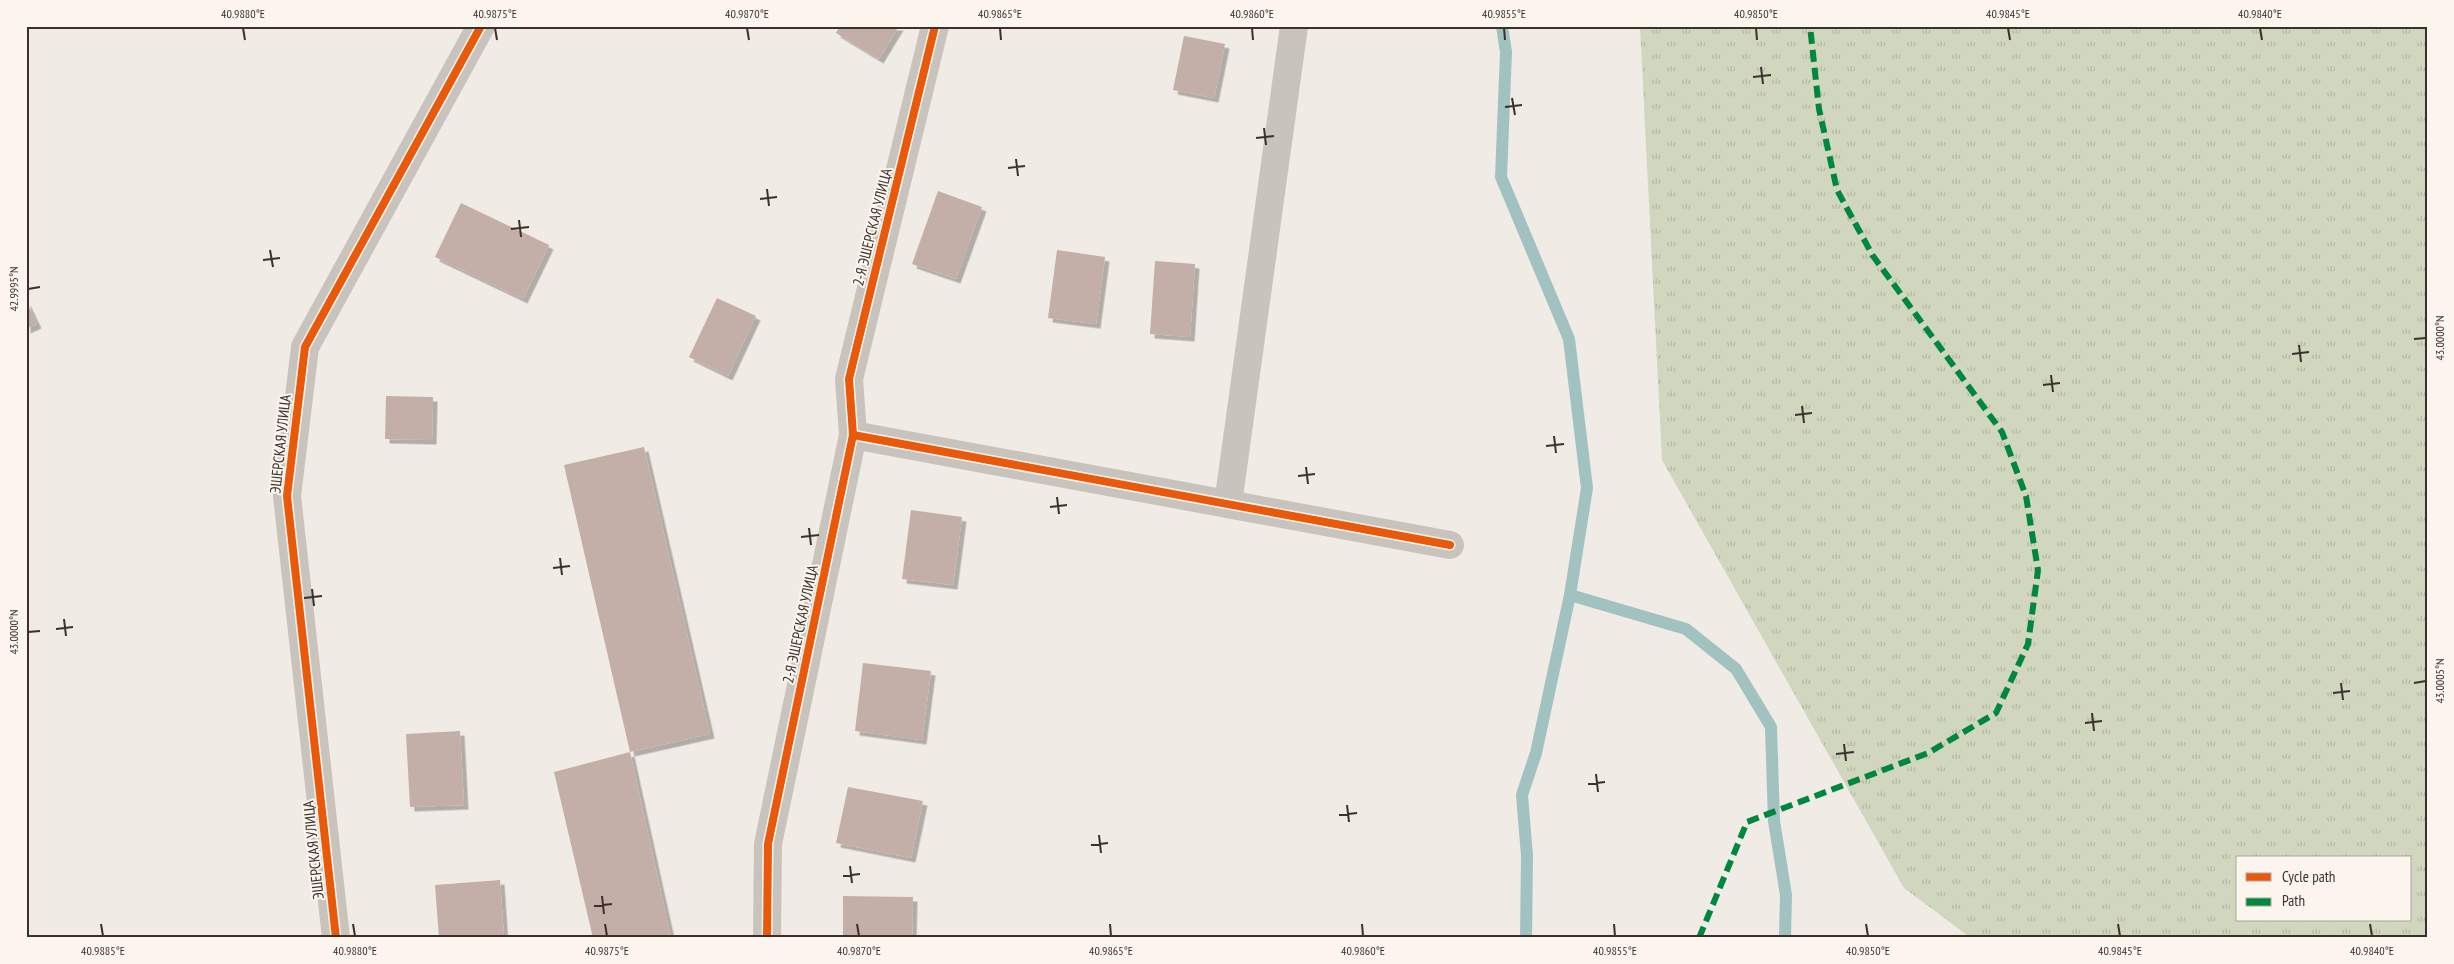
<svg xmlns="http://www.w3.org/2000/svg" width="2454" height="964" font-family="'PT Sans Narrow',sans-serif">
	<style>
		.grass { fill: url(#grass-tufts); fill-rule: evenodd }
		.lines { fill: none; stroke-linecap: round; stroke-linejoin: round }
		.stream { stroke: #a1c2c1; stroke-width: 12 }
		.building { fill: #c3afa7; filter: url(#shadow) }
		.minor { stroke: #c9c3be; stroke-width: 28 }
		.quiet { stroke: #00873e; stroke-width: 6; stroke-dasharray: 12 6; stroke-linecap: butt }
		.cycleway-casing { stroke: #fbf5ee; stroke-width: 11 }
		.cycleway { stroke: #e8590c; stroke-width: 8 }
		.ticks { fill: none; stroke: #3b302b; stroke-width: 2 }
		.labels { text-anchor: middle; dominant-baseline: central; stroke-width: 4; stroke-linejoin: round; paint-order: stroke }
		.street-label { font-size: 15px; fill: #3b302b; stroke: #fbf5ee }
		.neatline { fill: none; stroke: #3b302b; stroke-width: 2 }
		.ticks-label { font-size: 12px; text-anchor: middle; fill: #3b302b }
	</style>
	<defs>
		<pattern id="grass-tufts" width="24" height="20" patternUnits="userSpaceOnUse" patternTransform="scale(1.25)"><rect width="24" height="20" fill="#d1d6bf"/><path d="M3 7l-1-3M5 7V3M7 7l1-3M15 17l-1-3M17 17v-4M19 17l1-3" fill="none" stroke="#b4b8a4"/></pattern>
		<filter id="shadow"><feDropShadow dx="4.5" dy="4.5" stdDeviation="0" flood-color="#0004"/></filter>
	</defs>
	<rect width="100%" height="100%" fill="#f0ebe5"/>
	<path class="grass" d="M 1640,26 L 2428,26 L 2428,938 L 1971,938 L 1904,888 L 1662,460 ZM 2238,858 L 2410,858 L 2410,920 L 2238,920 Z"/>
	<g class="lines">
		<g class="stream">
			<path d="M 1502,26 L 1506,52 L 1501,177 L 1569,339 L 1587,488 L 1570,595 L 1536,753 L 1522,795 L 1527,856 L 1526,938"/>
			<path d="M 1570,595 L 1686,629 L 1736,669 L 1771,727 L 1774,821 L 1786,895 L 1785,938"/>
		</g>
	</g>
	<g class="building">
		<path d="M 840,26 L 899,26 L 879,59 L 836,33 Z"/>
		<path d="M 1184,36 L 1225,44 L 1214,98 L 1173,90 Z"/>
		<path d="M 938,191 L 982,207 L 956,279 L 912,264 Z"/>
		<path d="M 461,203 L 549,245 L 523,299 L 435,257 Z"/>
		<path d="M 1057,250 L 1105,257 L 1096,324 L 1048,318 Z"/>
		<path d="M 1155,261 L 1195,264 L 1190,337 L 1150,334 Z"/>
		<path d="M 717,298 L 756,316 L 728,376 L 689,357 Z"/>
		<path d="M 26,301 L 37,324 L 26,329 Z"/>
		<path d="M 386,396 L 433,397 L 432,440 L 385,439 Z"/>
		<path d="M 644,447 L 710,734 L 630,752 L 564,465 Z"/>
		<path d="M 911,510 L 962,517 L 953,585 L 902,579 Z"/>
		<path d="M 863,663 L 931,671 L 922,740 L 855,731 Z"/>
		<path d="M 460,731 L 464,805 L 410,807 L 406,734 Z"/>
		<path d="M 630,752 L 671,938 L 593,938 L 554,772 Z"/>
		<path d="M 848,787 L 923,801 L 911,858 L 836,843 Z"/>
		<path d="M 500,880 L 504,938 L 439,938 L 435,885 Z"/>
		<path d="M 843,896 L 913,897 L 912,938 L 843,938 Z"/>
	</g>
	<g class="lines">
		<g class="minor">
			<path d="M 853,435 L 1450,545"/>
			<path d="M 1228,504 L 1294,26"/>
			<path d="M 336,938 L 287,496 L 305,347 L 481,26"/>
			<path d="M 767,938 L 768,844 L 853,435 L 849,379 L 935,26"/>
		</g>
		<path class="quiet" d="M 1699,938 L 1747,822 L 1928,753 L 1996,713 L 2028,644 L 2038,570 L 2026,496 L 2002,432 L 1873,256 L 1837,190 L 1819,109 L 1810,26"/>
		<defs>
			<g id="cycleway">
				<path d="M 853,435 L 1450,545"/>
				<path d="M 336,938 L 287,496 L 305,347 L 481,26"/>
				<path d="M 767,938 L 768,844 L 853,435 L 849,379 L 935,26"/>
			</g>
		</defs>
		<use href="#cycleway" class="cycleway-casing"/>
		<use href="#cycleway" class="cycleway"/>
	</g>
	<path class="ticks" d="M 243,28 L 245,40M 495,28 L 497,40M 747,28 L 749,40M 1000,28 L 1001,40M 1252,28 L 1253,40M 1504,28 L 1505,40M 1756,28 L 1757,40M 2008,28 L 2010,40M 2260,28 L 2262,40M 1761,67 L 1763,84M 1753,77 L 1771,75M 1512,98 L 1515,115M 1505,107 L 1522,105M 1264,128 L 1266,145M 1256,138 L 1274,136M 1016,159 L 1018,176M 1008,168 L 1025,166M 767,189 L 769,206M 760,199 L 777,197M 519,220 L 521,237M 511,229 L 529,227M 270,250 L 273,267M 263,260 L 280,258M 28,289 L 40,287M 2414,339 L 2426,338M 2299,345 L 2301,362M 2292,354 L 2309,352M 2051,375 L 2053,392M 2043,385 L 2060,383M 1802,406 L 1804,423M 1795,415 L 1812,413M 1554,436 L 1556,453M 1546,446 L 1564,444M 1306,467 L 1308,484M 1298,476 L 1315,474M 1057,497 L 1059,514M 1050,507 L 1067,505M 809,528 L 811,545M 801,537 L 819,535M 560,558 L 562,575M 553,568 L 570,566M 312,589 L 314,606M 304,598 L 322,596M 64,619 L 66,636M 56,629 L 73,627M 28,632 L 40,631M 2341,683 L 2343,700M 2414,683 L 2426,681M 2333,693 L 2350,691M 2092,713 L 2094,731M 2085,723 L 2102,721M 1844,744 L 1846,761M 1836,754 L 1854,752M 1596,774 L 1598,792M 1588,784 L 1605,782M 1347,805 L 1349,822M 1339,815 L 1357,813M 1099,835 L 1101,853M 1091,845 L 1108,843M 850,866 L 852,883M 843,876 L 860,874M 602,896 L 604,914M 594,906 L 612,904M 101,924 L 103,936M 353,924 L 355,936M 605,924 L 607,936M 857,924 L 859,936M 1110,924 L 1111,936M 1362,924 L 1363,936M 1614,924 L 1615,936M 1866,924 L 1868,936M 2118,924 L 2120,936M 2370,924 L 2372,936"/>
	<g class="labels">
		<g class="street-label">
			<text transform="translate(872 227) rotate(-76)">2-Я ЭШЕРСКАЯ УЛИЦА</text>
			<text transform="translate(280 444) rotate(-84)">ЭШЕРСКАЯ УЛИЦА</text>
			<text transform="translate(800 624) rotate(-78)">2-Я ЭШЕРСКАЯ УЛИЦА</text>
			<text transform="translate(313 850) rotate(-96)">ЭШЕРСКАЯ УЛИЦА</text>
		</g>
	</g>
	<rect width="2454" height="964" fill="none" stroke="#fbf5ee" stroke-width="55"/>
	<rect x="2236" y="856" width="175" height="65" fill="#fbf5ee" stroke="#aea6a0"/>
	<rect x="2246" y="873" width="25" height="8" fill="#e8590c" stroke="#aea6a0"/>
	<text x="2282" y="882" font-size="15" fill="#3b302b">Cycle path</text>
	<rect x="2246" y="898" width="25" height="8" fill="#00873e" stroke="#aea6a0"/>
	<text x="2282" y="906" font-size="15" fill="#3b302b">Path</text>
	<rect x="28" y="28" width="2398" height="908" class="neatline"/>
	<g class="ticks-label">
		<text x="243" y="18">40.9880°E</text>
		<text x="495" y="18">40.9875°E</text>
		<text x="747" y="18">40.9870°E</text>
		<text x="1000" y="18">40.9865°E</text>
		<text x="1252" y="18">40.9860°E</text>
		<text x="1504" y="18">40.9855°E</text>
		<text x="1756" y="18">40.9850°E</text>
		<text x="2008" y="18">40.9845°E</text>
		<text x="2260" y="18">40.9840°E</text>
		<text transform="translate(14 289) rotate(-90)" y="4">42.9995°N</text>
		<text transform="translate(2440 338) rotate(-90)" y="4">43.0000°N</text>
		<text transform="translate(14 632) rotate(-90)" y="4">43.0000°N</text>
		<text transform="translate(2440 681) rotate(-90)" y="4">43.0005°N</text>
		<text x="103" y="955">40.9885°E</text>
		<text x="355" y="955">40.9880°E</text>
		<text x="607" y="955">40.9875°E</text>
		<text x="859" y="955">40.9870°E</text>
		<text x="1111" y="955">40.9865°E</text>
		<text x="1363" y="955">40.9860°E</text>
		<text x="1615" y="955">40.9855°E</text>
		<text x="1868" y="955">40.9850°E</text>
		<text x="2120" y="955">40.9845°E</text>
		<text x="2372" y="955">40.9840°E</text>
	</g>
</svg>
